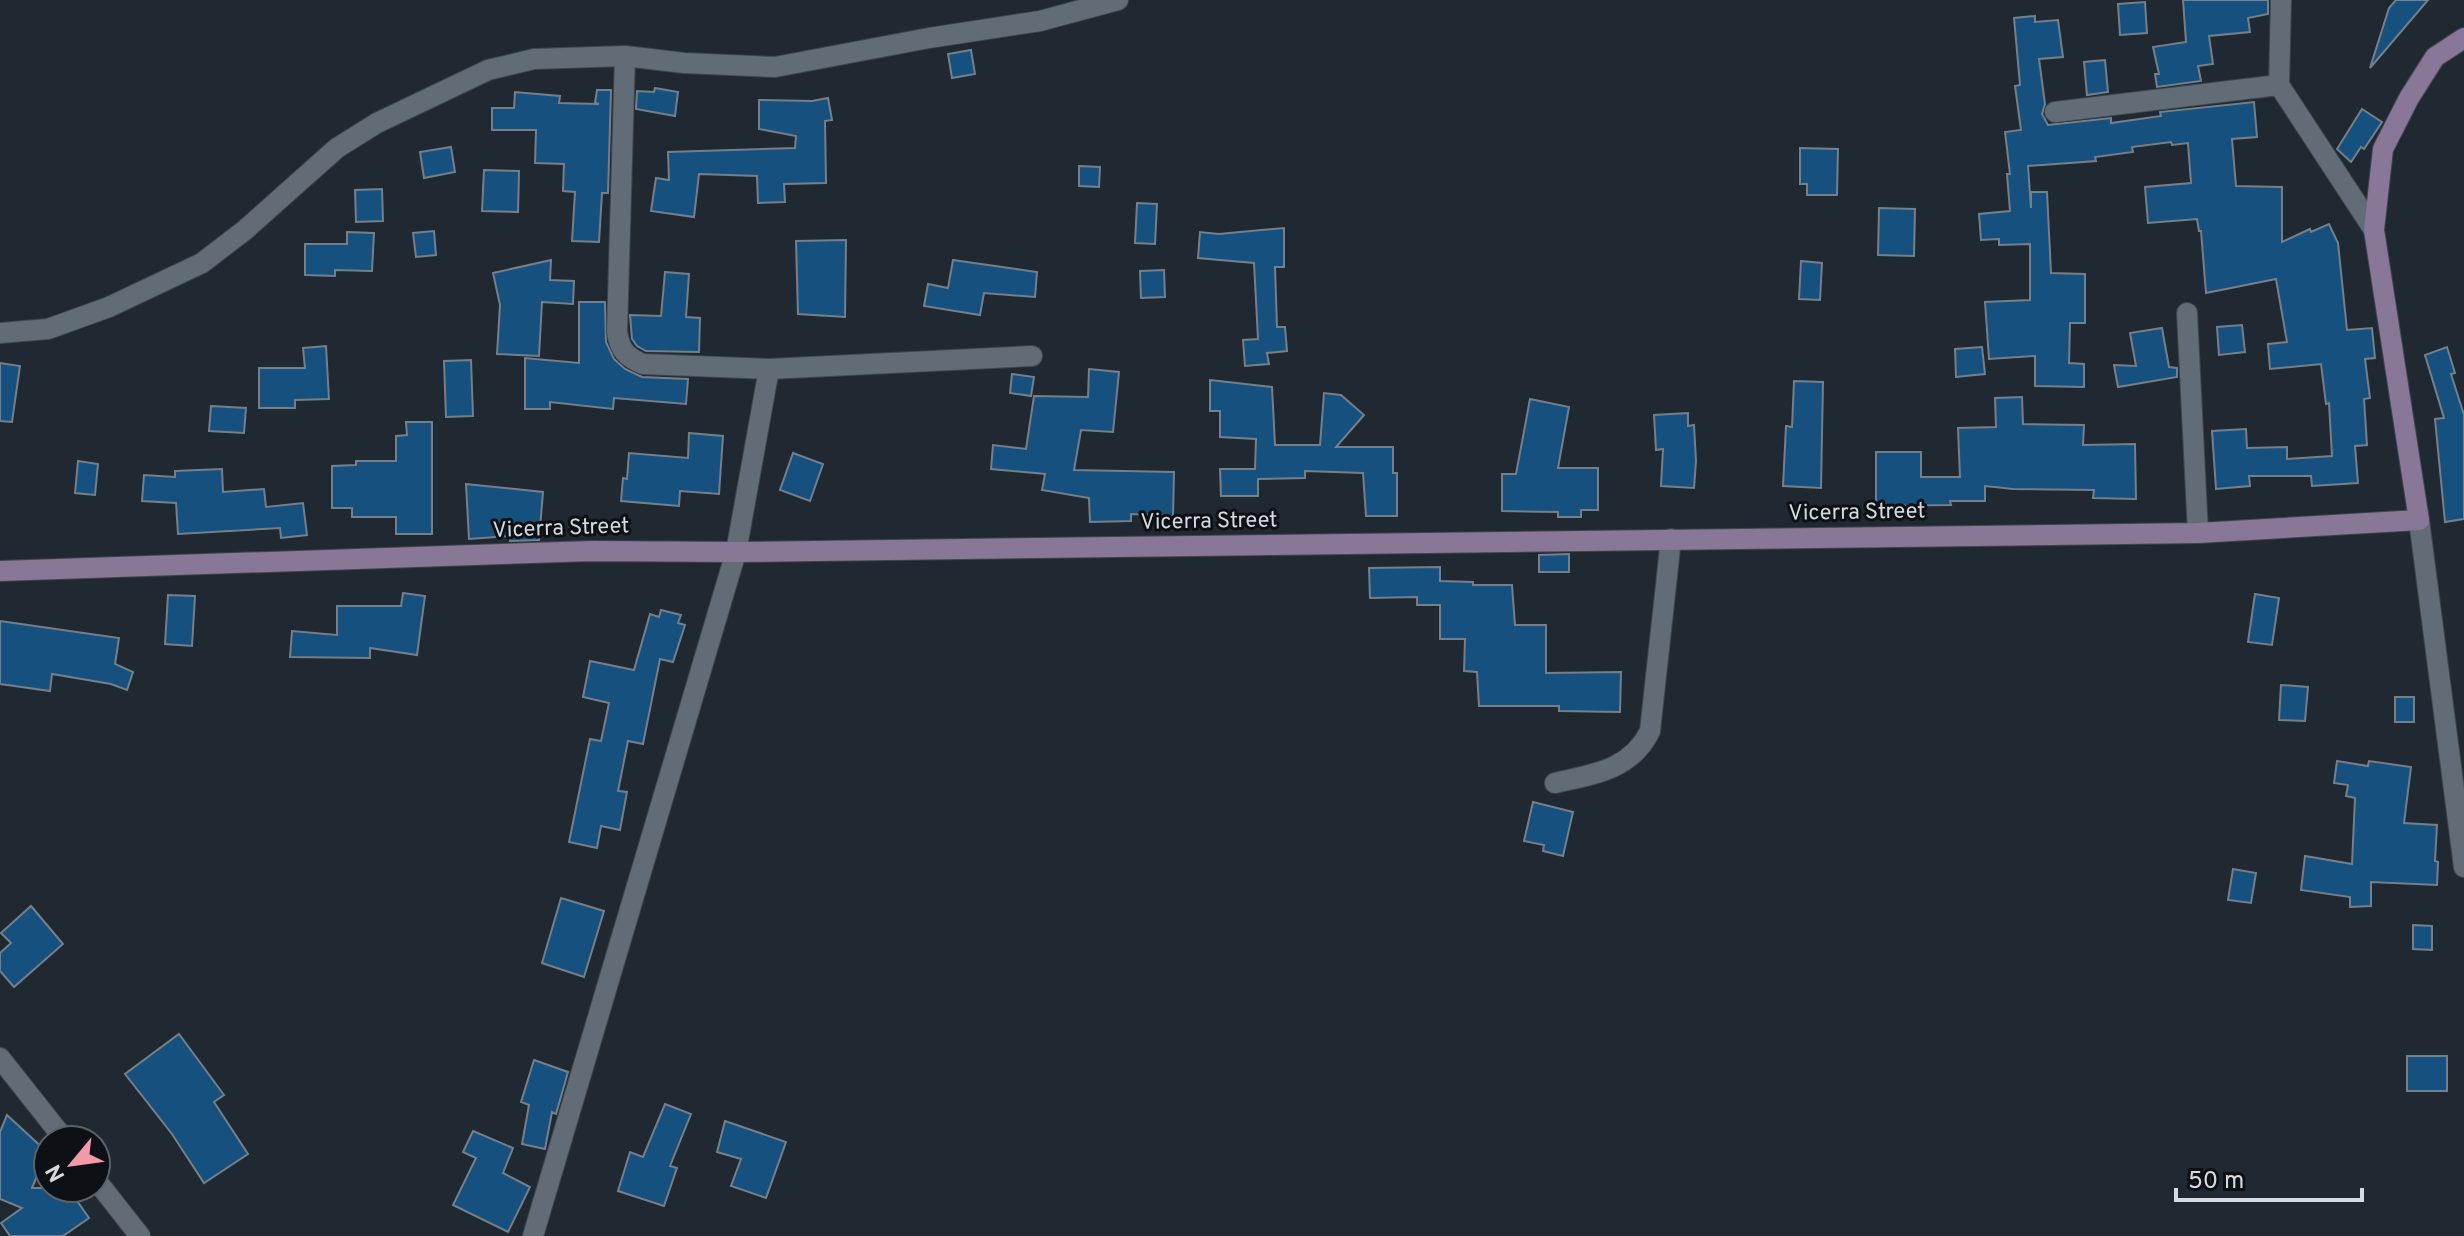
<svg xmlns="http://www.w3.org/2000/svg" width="2464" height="1236" font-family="Overpass,sans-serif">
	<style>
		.building { fill: #16507f; stroke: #757f8a; stroke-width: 2 }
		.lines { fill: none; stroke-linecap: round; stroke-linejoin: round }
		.minor-casing { stroke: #3f464d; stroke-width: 22 }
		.tertiary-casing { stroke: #3f464d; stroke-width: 22 }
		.secondary-casing { stroke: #3f464d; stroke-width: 22 }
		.minor { stroke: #626c76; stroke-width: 20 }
		.tertiary { stroke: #626c76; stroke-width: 20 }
		.secondary { stroke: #887797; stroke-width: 20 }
		.labels { text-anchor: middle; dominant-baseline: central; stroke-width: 6; stroke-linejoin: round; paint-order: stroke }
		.street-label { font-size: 22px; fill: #d5dae0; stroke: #0d1115 }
	</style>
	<rect width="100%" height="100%" fill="#202931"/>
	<g class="building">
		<path d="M 2183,0 L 2268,0 L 2268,14 L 2248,18 L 2250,32 L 2209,36 L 2213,64 L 2198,66 L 2201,81 L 2157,87 L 2155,74 L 2159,74 L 2153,47 L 2186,42 Z"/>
		<path d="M 2396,0 L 2428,0 L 2370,68 L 2389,8 Z"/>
		<path d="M 2145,2 L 2147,33 L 2120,35 L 2118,4 Z"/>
		<path d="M 2035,16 L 2035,22 L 2058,20 L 2063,57 L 2039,59 L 2045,104 L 2042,114 L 2048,125 L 2111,118 L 2111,123 L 2161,116 L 2160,112 L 2254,102 L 2257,137 L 2232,139 L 2236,186 L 2282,187 L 2282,242 L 2310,229 L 2311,232 L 2329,224 L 2338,243 L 2347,330 L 2372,328 L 2375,358 L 2365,359 L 2370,398 L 2364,399 L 2367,445 L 2355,446 L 2358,483 L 2312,486 L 2311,476 L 2249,476 L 2250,486 L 2216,489 L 2212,431 L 2246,429 L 2247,448 L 2287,447 L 2287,459 L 2332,456 L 2329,403 L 2326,404 L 2321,364 L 2270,369 L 2268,344 L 2287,342 L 2276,279 L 2206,293 L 2201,231 L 2199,231 L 2197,219 L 2148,223 L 2145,187 L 2191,183 L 2188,143 L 2172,145 L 2171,142 L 2132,147 L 2133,152 L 2095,157 L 2096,161 L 2028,166 L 2031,208 L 2031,192 L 2047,192 L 2051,273 L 2085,274 L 2085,323 L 2070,323 L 2069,363 L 2084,364 L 2084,387 L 2035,386 L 2035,356 L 1989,359 L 1985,302 L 2030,300 L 2030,244 L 1999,245 L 1999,239 L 1981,240 L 1979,214 L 2010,211 L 2007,174 L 2010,174 L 2005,132 L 2021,130 L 2015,86 L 2020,85 L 2014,18 Z"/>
		<path d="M 971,50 L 975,74 L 952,78 L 948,54 Z"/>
		<path d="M 2105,60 L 2108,92 L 2087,95 L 2084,62 Z"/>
		<path d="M 655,88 L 678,92 L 675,116 L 636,109 L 637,91 L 654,92 Z"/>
		<path d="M 597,90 L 611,90 L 608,193 L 602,193 L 599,242 L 572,241 L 575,192 L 563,191 L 564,164 L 535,163 L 536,130 L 492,130 L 492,108 L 514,108 L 515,92 L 560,96 L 559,103 L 599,104 L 595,103 Z"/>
		<path d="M 828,98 L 832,120 L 825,121 L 826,183 L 784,184 L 785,202 L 758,203 L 757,176 L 699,174 L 694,217 L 651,211 L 656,178 L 669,180 L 668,152 L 795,148 L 796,136 L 759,129 L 759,100 L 812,101 Z"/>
		<path d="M 2362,109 L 2382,122 L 2364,149 L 2361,147 L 2351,162 L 2337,149 Z"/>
		<path d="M 451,147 L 455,172 L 424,178 L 420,152 Z"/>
		<path d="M 1800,148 L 1838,149 L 1837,195 L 1807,195 L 1807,184 L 1800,184 Z"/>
		<path d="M 1079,166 L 1100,167 L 1099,187 L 1079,186 Z"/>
		<path d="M 484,170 L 519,171 L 518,212 L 482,211 Z"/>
		<path d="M 382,189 L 383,221 L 356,222 L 355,190 Z"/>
		<path d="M 1137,203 L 1157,204 L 1155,244 L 1135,243 Z"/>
		<path d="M 1879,208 L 1915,209 L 1914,256 L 1878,255 Z"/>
		<path d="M 1284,228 L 1284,267 L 1275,267 L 1277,327 L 1285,327 L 1287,351 L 1267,353 L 1269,364 L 1245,366 L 1243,340 L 1258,339 L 1254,263 L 1198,258 L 1200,232 L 1219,234 Z"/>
		<path d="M 434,231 L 436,255 L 416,257 L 413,233 Z"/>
		<path d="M 347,232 L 374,233 L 372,271 L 335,270 L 335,276 L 305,275 L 305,244 L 347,244 Z"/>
		<path d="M 846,240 L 845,317 L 798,314 L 796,241 Z"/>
		<path d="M 551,260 L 550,280 L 574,281 L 573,304 L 542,302 L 539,356 L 497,354 L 500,305 L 493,273 Z"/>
		<path d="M 953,260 L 1037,272 L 1035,297 L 984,293 L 980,315 L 924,306 L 928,284 L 948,288 Z"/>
		<path d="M 1801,261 L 1822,263 L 1820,300 L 1799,299 Z"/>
		<path d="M 1164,270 L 1165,297 L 1141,298 L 1140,271 Z"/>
		<path d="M 665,272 L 689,274 L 686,317 L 700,318 L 699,352 L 646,351 L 637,346 L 632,339 L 630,315 L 661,316 Z"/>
		<path d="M 579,302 L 605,302 L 606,342 L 614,359 L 625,369 L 642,377 L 688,379 L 686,404 L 614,398 L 613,409 L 550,402 L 550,409 L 525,409 L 525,358 L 579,363 Z"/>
		<path d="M 2242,325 L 2245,352 L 2219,355 L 2217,327 Z"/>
		<path d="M 2162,328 L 2169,367 L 2177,368 L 2177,377 L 2118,387 L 2114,365 L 2136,366 L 2130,333 Z"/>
		<path d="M 326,346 L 329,399 L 295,400 L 295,408 L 259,408 L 259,368 L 305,368 L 303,348 Z"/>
		<path d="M 1982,347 L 1985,374 L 1956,377 L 1955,349 Z"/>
		<path d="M 2447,347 L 2455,373 L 2451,374 L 2464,415 L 2464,519 L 2445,522 L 2435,419 L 2444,418 L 2425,355 Z"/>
		<path d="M 471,360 L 473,416 L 446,417 L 444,361 Z"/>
		<path d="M 0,363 L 20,366 L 12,422 L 0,421 Z"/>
		<path d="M 1089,369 L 1119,372 L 1113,432 L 1081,430 L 1074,470 L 1174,472 L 1173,516 L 1131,514 L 1131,521 L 1090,522 L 1089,498 L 1042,490 L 1045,474 L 991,469 L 993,445 L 1026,449 L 1034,396 L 1088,397 Z"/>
		<path d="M 1012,374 L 1034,377 L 1031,396 L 1010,393 Z"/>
		<path d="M 1210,380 L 1272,387 L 1275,445 L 1320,445 L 1324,393 L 1341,395 L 1364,415 L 1336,447 L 1393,447 L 1393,473 L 1397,473 L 1397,516 L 1366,516 L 1363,473 L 1305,471 L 1305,478 L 1258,479 L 1258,496 L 1221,496 L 1220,469 L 1255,469 L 1256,439 L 1220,437 L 1220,411 L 1210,411 Z"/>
		<path d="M 1794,381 L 1823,382 L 1821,488 L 1783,486 L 1786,426 L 1792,427 Z"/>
		<path d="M 2022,397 L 2023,424 L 2084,425 L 2083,445 L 2135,444 L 2136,499 L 2093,498 L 2094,490 L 2013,489 L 1985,486 L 1985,501 L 1950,501 L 1951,505 L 1876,506 L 1876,452 L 1921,452 L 1921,477 L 1960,477 L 1958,428 L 1996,427 L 1995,398 Z"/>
		<path d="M 1530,399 L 1569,407 L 1558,468 L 1598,468 L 1598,510 L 1581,510 L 1581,517 L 1558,517 L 1558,512 L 1502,511 L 1502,474 L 1516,474 Z"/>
		<path d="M 211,406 L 246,408 L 244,433 L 209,431 Z"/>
		<path d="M 1688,413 L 1688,426 L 1694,425 L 1696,461 L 1694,488 L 1661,486 L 1663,449 L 1656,450 L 1654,415 Z"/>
		<path d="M 406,422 L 432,422 L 432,534 L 396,534 L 396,517 L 352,517 L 352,508 L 332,508 L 332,466 L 356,465 L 356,461 L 396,461 L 396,436 L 407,435 Z"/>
		<path d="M 689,433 L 723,436 L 719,494 L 680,491 L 679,506 L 621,501 L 623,478 L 627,479 L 629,453 L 688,458 Z"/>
		<path d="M 793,453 L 823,464 L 810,501 L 780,490 Z"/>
		<path d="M 78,461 L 98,464 L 95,495 L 75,493 Z"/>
		<path d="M 222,469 L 223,492 L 264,489 L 266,507 L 303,503 L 307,535 L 281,538 L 280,528 L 178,534 L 176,503 L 142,501 L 144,475 L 175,477 L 175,471 Z"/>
		<path d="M 466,484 L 543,492 L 539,540 L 510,541 L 511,536 L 469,539 Z"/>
		<path d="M 1569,554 L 1569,572 L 1539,572 L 1539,555 Z"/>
		<path d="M 1440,567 L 1440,581 L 1473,582 L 1473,585 L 1512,585 L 1515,625 L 1546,625 L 1546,673 L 1621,672 L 1620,712 L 1559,711 L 1559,706 L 1479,706 L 1477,672 L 1464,671 L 1465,639 L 1440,639 L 1440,605 L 1417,605 L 1417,597 L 1370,598 L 1369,568 Z"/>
		<path d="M 403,593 L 425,596 L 417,655 L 370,648 L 370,658 L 290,657 L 292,631 L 337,635 L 337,606 L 401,606 Z"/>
		<path d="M 2255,594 L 2279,598 L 2272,645 L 2248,642 Z"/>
		<path d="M 168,595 L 195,596 L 192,646 L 165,644 Z"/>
		<path d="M 661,610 L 681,615 L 678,623 L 685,625 L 673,662 L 660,659 L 643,744 L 628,741 L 618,791 L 627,792 L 620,830 L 601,826 L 597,848 L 569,842 L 590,739 L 601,741 L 609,703 L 583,697 L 590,661 L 634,670 L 650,614 L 659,617 Z"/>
		<path d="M 0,621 L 119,638 L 115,664 L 133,672 L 127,690 L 111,684 L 52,674 L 50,691 L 0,684 Z"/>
		<path d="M 2281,685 L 2308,687 L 2305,721 L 2279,720 Z"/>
		<rect x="2395" y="697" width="19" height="25"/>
		<path d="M 2337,761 L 2368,766 L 2369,761 L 2411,767 L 2404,823 L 2437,825 L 2435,861 L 2438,862 L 2437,885 L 2371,882 L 2371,906 L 2350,907 L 2350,897 L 2301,890 L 2305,856 L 2352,864 L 2355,798 L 2346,796 L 2348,785 L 2334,783 Z"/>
		<path d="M 1533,802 L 1573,812 L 1563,856 L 1543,851 L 1544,845 L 1524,841 Z"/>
		<path d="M 2233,869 L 2256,873 L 2251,903 L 2228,900 Z"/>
		<path d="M 561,898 L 604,911 L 584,977 L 542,963 Z"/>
		<path d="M 31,906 L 63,944 L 14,987 L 0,971 L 0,953 L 11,943 L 1,933 Z"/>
		<path d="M 2413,925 L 2432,926 L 2432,950 L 2413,949 Z"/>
		<path d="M 179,1034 L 224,1095 L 214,1102 L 248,1154 L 204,1183 L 172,1134 L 125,1074 Z"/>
		<rect x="2407" y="1056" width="40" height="35"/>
		<path d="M 534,1060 L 568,1072 L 556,1114 L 552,1112 L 545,1149 L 522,1144 L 529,1105 L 521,1102 Z"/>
		<path d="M 665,1104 L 691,1114 L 670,1166 L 677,1168 L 664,1206 L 618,1191 L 630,1152 L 643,1157 Z"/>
		<path d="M 7,1115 L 47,1152 L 32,1188 L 68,1188 L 89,1218 L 63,1236 L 10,1236 L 1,1223 L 22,1208 L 0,1199 L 0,1132 Z"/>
		<path d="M 725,1121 L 786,1142 L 766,1198 L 731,1186 L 741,1159 L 717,1152 Z"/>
		<path d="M 473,1131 L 513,1148 L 503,1173 L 530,1187 L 508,1232 L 453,1205 L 476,1158 L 463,1152 Z"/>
	</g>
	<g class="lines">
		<defs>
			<g id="minor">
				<path d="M 2281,0 L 2279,85 L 2374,230"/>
				<path d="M 625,56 L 617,332 C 620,350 626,357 643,364 L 769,369 L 1032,356"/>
				<path d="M 2055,112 L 2279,85"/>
				<path d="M 2187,313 L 2198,533"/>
				<path d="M 0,333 L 48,329 L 109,307 L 202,263 L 245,230 L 337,148 L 377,123 L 488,70 L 534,59 L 625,56 L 684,63 L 775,67 L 929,38 L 1040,21 L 1118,0"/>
				<path d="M 2419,520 L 2464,867"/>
				<path d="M 1555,783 C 1594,774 1631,770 1650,731 L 1671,539"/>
				<path d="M 533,1236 L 736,552 L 769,369"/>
			</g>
			<g id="tertiary">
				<path d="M 0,1058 L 65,1140"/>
				<path d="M 96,1180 L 140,1236"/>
			</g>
			<path id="secondary" d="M 0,571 L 592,551 L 736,552 L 2198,533 L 2419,520 L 2374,230 L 2383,149 L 2409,98 L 2435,57 L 2464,38"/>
		</defs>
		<use href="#minor" class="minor-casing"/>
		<use href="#tertiary" class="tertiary-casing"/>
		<use href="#secondary" class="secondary-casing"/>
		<use href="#minor" class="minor"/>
		<use href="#tertiary" class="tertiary"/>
		<use href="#secondary" class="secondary"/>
	</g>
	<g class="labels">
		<g class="street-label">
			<text transform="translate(1857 513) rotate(-1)">Vicerra Street</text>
			<text transform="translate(1209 522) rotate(-1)">Vicerra Street</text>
			<text transform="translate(561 529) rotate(-2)">Vicerra Street</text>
		</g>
	</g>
	<g transform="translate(72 1164) rotate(241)"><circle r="38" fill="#0d1115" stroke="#5d6166" stroke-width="2"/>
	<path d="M0-6L14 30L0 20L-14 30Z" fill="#f39aa9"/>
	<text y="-12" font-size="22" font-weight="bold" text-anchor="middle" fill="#d5dae0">N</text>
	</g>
	<path d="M2176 1188v12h186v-12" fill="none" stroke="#d5dae0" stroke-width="4"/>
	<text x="2188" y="1188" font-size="24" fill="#d5dae0" stroke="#0d1115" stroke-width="6" paint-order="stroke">50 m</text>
</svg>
